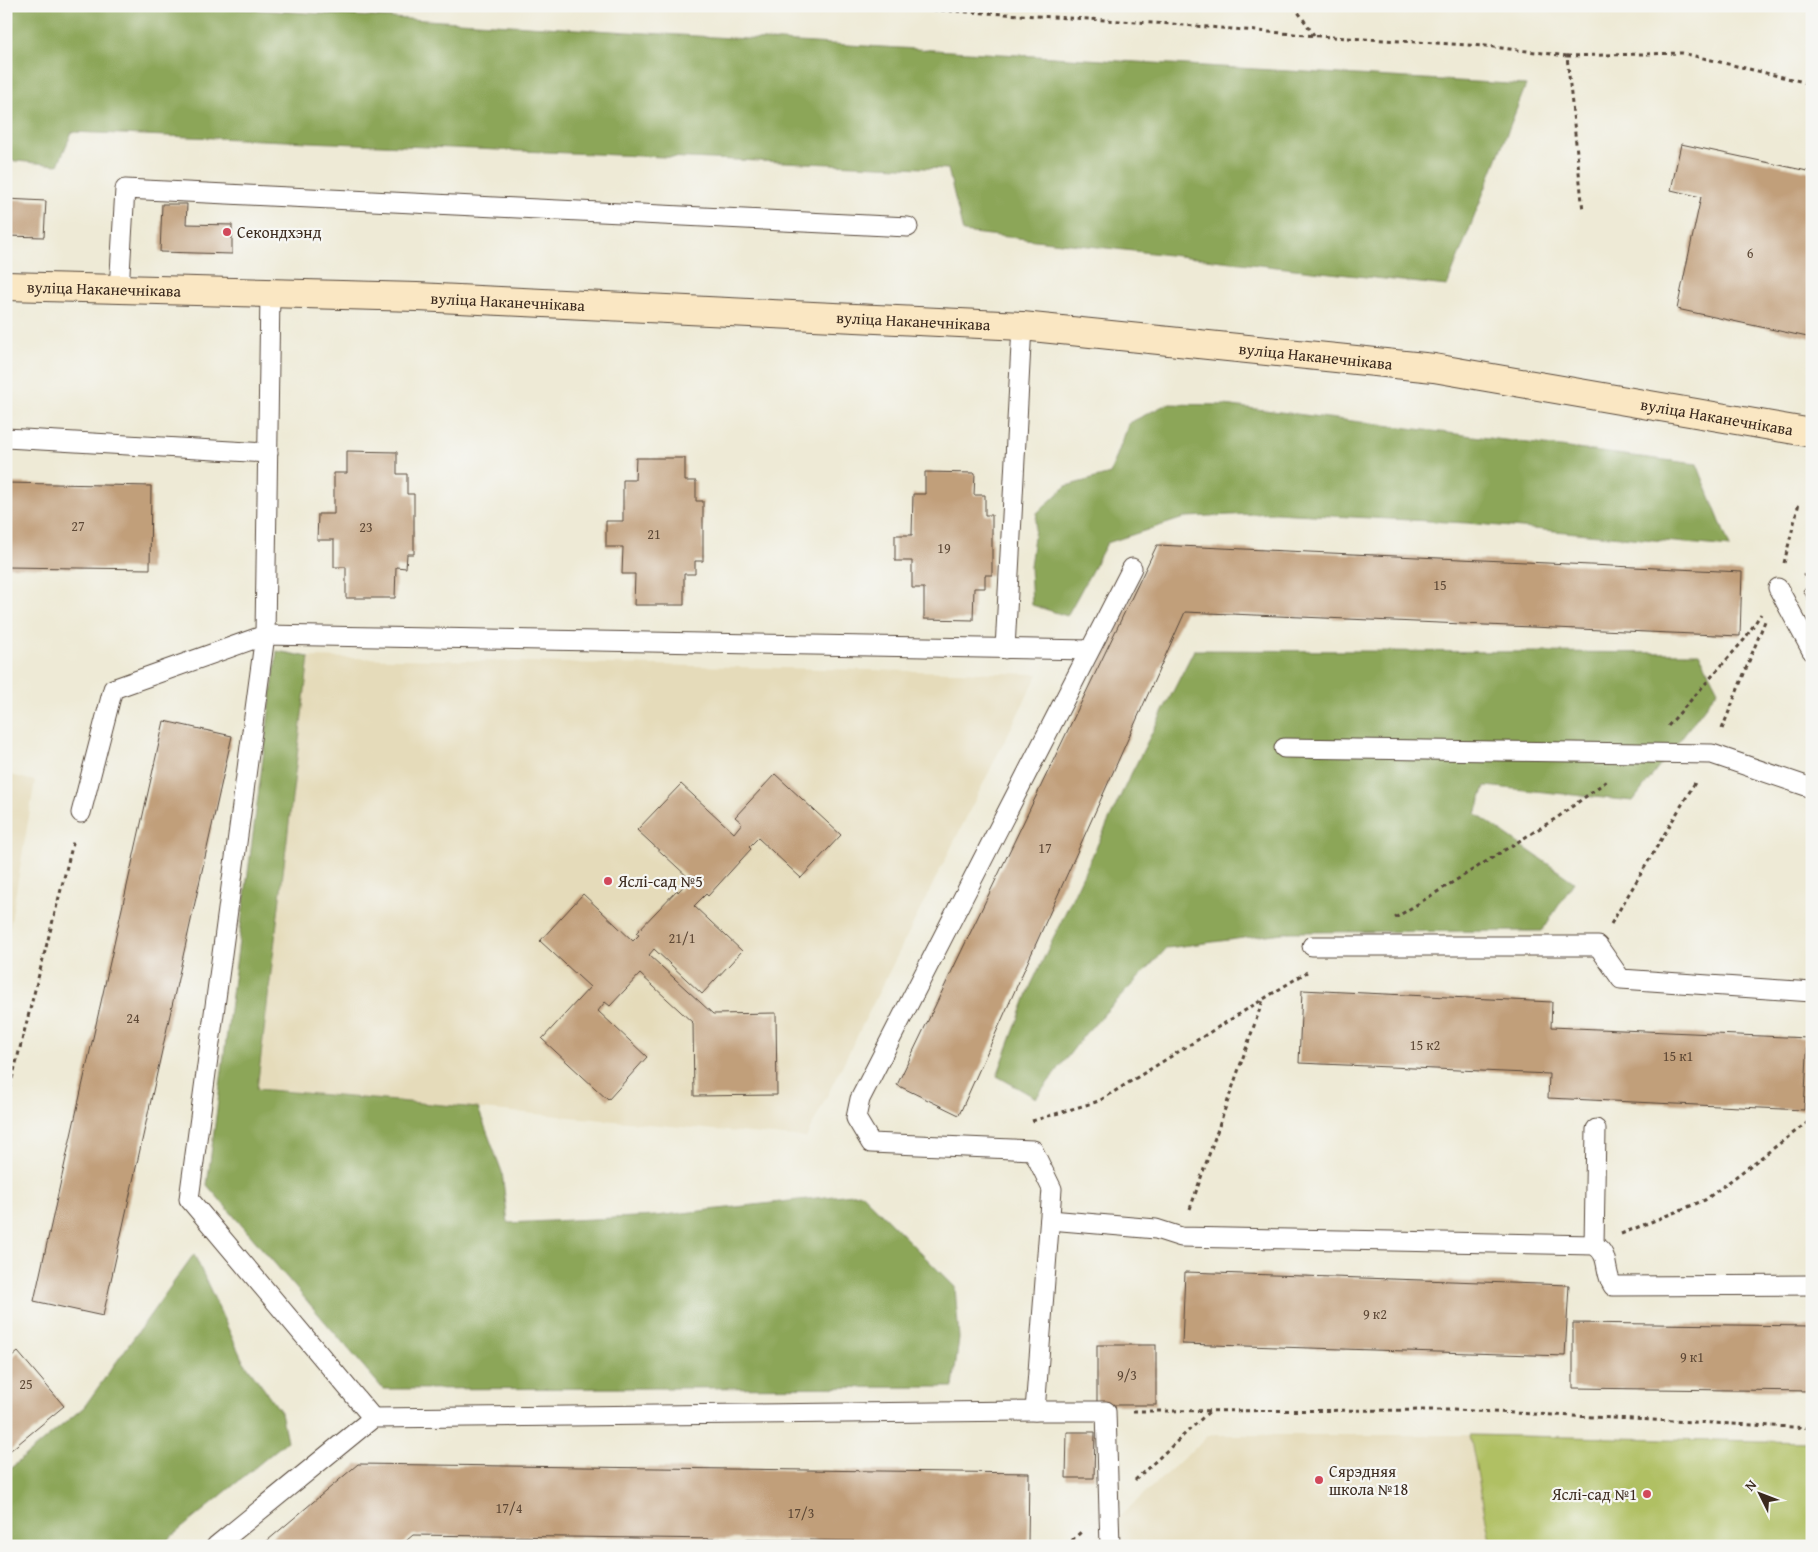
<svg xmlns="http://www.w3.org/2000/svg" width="1818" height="1552" font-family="'Gentium Book Plus',serif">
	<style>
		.built { fill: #e5dbba }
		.green { fill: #b0c063; stroke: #767540 }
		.forest { fill: #8ca659; stroke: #64683c }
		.building { fill: #c19f7a }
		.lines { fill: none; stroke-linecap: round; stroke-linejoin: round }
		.service-casing { stroke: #56473a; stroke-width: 21 }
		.secondary-casing { stroke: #56473a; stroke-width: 30 }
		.path { stroke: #56473a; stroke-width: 3; stroke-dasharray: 4 4; stroke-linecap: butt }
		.service { stroke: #fff; stroke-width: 19 }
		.secondary { stroke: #fae7c3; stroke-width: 28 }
		.poi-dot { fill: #d1495b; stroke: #f6f6f2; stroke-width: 2 }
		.labels { text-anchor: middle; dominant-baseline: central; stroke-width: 4.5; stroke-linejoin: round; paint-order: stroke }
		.number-label { font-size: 14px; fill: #5c4735 }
		.poi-label { font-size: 16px; fill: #3b2a1e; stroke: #f6f6f2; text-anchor: start }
		.street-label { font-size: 16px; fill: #3b2a1e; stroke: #f6f6f2 }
	</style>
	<rect width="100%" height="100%" fill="#f6f6f2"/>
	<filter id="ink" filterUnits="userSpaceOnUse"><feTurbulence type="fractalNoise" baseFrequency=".02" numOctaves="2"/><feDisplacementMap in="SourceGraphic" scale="10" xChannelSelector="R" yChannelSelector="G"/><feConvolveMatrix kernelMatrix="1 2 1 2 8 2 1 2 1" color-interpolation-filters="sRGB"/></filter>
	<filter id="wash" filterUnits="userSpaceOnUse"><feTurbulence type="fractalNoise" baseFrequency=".0096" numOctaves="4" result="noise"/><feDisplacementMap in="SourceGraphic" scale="20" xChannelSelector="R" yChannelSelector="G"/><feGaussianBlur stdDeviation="1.12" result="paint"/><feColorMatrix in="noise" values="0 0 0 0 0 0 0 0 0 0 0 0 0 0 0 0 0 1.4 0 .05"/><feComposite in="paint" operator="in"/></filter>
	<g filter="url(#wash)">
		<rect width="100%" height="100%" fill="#eeead6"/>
		<g class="built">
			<path d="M 309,657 L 1038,674 L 806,1138 L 257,1089 Z"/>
			<path d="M 6,774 L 35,781 L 6,950 Z"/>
			<path d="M 1209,1435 L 1470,1435 L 1812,1442 L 1812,1546 L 1087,1546 Z"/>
		</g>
		<path class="green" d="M 1470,1435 L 1812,1442 L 1812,1546 L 1491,1546 Z"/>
		<g class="forest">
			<path d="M 6,6 L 189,6 L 1526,85 L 1447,286 L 963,232 L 948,169 L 72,132 L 58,165 L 6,160 Z"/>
			<path d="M 1167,404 L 1224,405 L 1697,464 L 1730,547 L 1467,523 L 1275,513 L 1187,517 L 1107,543 L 1067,616 L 1032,605 L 1030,567 L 1037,513 L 1066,486 L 1110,474 L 1129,423 Z"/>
			<path d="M 1194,650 L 1699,653 L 1718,690 L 1633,801 L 1485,786 L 1476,814 L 1574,882 L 1542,931 L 1290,932 L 1167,948 L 1085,1034 L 1036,1098 L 997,1076 L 1031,985 L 1128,780 Z"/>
			<path d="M 277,651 L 309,657 L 257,1089 L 478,1108 L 502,1172 L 508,1223 L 656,1216 L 861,1193 L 955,1287 L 959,1338 L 953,1387 L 383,1389 L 207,1185 Z"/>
			<path d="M 194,1254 L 242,1359 L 281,1412 L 287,1441 L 160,1546 L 6,1546 L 6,1472 L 84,1407 Z"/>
		</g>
		<g id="blocks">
			<g class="building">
				<path d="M 1681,144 L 1812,172 L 1812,338 L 1677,309 L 1701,197 L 1671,190 Z"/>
				<path d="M 6,199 L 46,201 L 44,237 L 6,236 Z"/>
				<path d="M 162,204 L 187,204 L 186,224 L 232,225 L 232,254 L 160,252 Z"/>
				<path d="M 347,451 L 397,452 L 397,474 L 407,474 L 407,494 L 414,494 L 414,554 L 407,554 L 406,568 L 396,567 L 395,598 L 346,598 L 346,567 L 334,567 L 334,540 L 317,540 L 318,514 L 334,514 L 334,473 L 347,473 Z"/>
				<path d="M 636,458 L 685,458 L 685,481 L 696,481 L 696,501 L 703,501 L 703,561 L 695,561 L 695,574 L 684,574 L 684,605 L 634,605 L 635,574 L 622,574 L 623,547 L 606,547 L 606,521 L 623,521 L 623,480 L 635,480 Z"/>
				<path d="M 925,472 L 975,473 L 974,495 L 985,495 L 985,515 L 992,515 L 992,575 L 985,575 L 985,588 L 974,588 L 973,620 L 924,619 L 924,588 L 912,588 L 912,561 L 895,561 L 895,535 L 912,535 L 913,494 L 925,494 Z"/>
				<path d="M 6,483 L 151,486 L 150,569 L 6,567 Z"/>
				<path d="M 1157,545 L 1742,572 L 1740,636 L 1185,612 L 959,1115 L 897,1085 Z"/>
				<path d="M 1812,586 L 1812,607 L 1803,590 Z"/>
				<path d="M 164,721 L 232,736 L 103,1316 L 34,1301 Z"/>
				<path d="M 775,774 L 841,835 L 801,878 L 758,838 L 749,847 L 751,849 L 708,896 L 706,894 L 694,906 L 742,951 L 702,994 L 654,949 L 649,955 L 713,1014 L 776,1013 L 777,1095 L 694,1096 L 693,1023 L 640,974 L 610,1006 L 605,1002 L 598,1011 L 647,1057 L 608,1100 L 542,1039 L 590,987 L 540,941 L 583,894 L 633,941 L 639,935 L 636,933 L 677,890 L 678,892 L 690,879 L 637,830 L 681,784 L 734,833 L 742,823 L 735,817 Z"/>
				<path d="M 1302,990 L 1552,1002 L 1551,1027 L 1808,1038 L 1804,1110 L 1548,1098 L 1549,1074 L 1299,1063 Z"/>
				<path d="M 1185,1272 L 1569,1285 L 1565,1356 L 1182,1344 Z"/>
				<path d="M 1573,1323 L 1812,1326 L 1812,1391 L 1573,1388 Z"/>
				<rect x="1097" y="1345" width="59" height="60"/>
				<path d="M 18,1352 L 64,1406 L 6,1454 L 6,1362 Z"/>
				<path d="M 1067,1432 L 1095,1432 L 1094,1478 L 1066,1478 Z"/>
				<path d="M 358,1464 L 1029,1473 L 1028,1543 L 413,1535 L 400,1546 L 261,1546 Z"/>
			</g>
		</g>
	</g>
	<g filter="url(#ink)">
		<use href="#blocks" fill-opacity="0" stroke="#56473a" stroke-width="1"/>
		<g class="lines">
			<defs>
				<g id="service">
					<path d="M 119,290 L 125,189 L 908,227"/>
					<path d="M 270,293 L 265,635 L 189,1199 L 373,1418"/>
					<path d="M 6,438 L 268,453"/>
					<path d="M 1778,588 L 1812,651"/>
					<path d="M 1005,649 L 1022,326"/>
					<path d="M 1284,748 L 1712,754 L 1812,788"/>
					<path d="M 81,813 L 113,689 L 265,635 L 1089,650"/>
					<path d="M 1312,946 L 1598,946 L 1621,979 L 1812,992"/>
					<path d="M 1050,1220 L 1156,1229 L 1181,1237 L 1594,1245 C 1611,1255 1603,1271 1613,1286 L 1812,1285"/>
					<path d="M 1594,1245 L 1596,1129"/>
					<path d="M 1035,1411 L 1106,1411 L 1110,1546"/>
					<path d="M 216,1546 L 373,1418 L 1035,1411 L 1052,1189 L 1033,1150 L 871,1143 L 856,1118 L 860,1099 L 1132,568"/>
				</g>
				<g id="secondary">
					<path id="s1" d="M 6,286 L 417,297 L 1022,326 L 1434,368 L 1812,433"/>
				</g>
			</defs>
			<use href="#service" class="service-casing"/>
			<use href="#secondary" class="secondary-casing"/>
			<g class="path">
				<path d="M 869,6 L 1171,24 L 1331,37 L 1486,46 L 1567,56 L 1583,211"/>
				<path d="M 1294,6 L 1314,35"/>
				<path d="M 1567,56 L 1682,53 L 1812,84"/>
				<path d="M 1784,563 L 1799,503"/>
				<path d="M 1803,576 L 1812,572"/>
				<path d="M 1668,726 L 1744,640 L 1761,614"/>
				<path d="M 1722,729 L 1765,621"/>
				<path d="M 1395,918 L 1558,817 L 1608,780"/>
				<path d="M 1611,924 L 1696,781"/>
				<path d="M 6,1102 L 74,839"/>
				<path d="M 1032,1121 L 1099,1101 L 1307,972"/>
				<path d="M 1190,1209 L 1263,1000"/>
				<path d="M 1621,1234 L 1705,1200 L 1812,1119"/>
				<path d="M 1133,1411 L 1454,1410 L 1812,1428"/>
				<path d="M 1135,1480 L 1211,1410"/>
				<path d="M 1066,1546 L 1082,1531"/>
			</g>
			<use href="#service" class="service"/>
			<use href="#secondary" class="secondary"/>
		</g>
	</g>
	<g class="poi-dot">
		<circle cx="227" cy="232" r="5"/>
		<circle cx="608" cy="881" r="5"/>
		<circle cx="1319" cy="1480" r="5"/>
		<circle cx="1647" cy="1494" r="5"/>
	</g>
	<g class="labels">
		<g class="number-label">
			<text x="1750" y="253">6</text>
			<text x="78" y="526">27</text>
			<text x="366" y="527">23</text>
			<text x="654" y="534">21</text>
			<text x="944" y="548">19</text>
			<text x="1440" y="585">15</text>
			<text x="1045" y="848">17</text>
			<text x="682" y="938">21/1</text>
			<text x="133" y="1018">24</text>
			<text x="1425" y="1045">15 к2</text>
			<text x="1678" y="1056">15 к1</text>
			<text x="1375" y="1314">9 к2</text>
			<text x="1692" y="1357">9 к1</text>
			<text x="1127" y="1375">9/3</text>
			<text x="26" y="1384">25</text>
			<text x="509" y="1508">17/4</text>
			<text x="801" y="1513">17/3</text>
		</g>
		<g class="poi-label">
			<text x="237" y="232">Секондхэнд</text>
			<text x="618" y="881">Яслі-сад №5</text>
			<text x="1329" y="1471">Сярэдняя<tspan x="1329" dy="18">школа №18</tspan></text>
			<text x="1637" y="1494" text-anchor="end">Яслі-сад №1</text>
		</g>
		<g class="street-label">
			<text stroke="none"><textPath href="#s1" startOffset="98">вуліца Наканечнікава</textPath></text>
			<text stroke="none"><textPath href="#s1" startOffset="502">вуліца Наканечнікава</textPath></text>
			<text stroke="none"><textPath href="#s1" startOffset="908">вуліца Наканечнікава</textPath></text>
			<text stroke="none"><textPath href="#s1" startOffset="1312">вуліца Наканечнікава</textPath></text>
			<text stroke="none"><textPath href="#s1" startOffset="1718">вуліца Наканечнікава</textPath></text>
		</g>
	</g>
	<rect width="1818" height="1552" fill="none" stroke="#f6f6f2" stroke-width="25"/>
	<g transform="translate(1760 1494) rotate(312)" stroke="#f6f6f2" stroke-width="4" paint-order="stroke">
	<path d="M0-4L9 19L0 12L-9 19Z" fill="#3b2a1e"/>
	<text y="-8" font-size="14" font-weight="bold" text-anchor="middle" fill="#3b2a1e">N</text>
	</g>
</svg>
